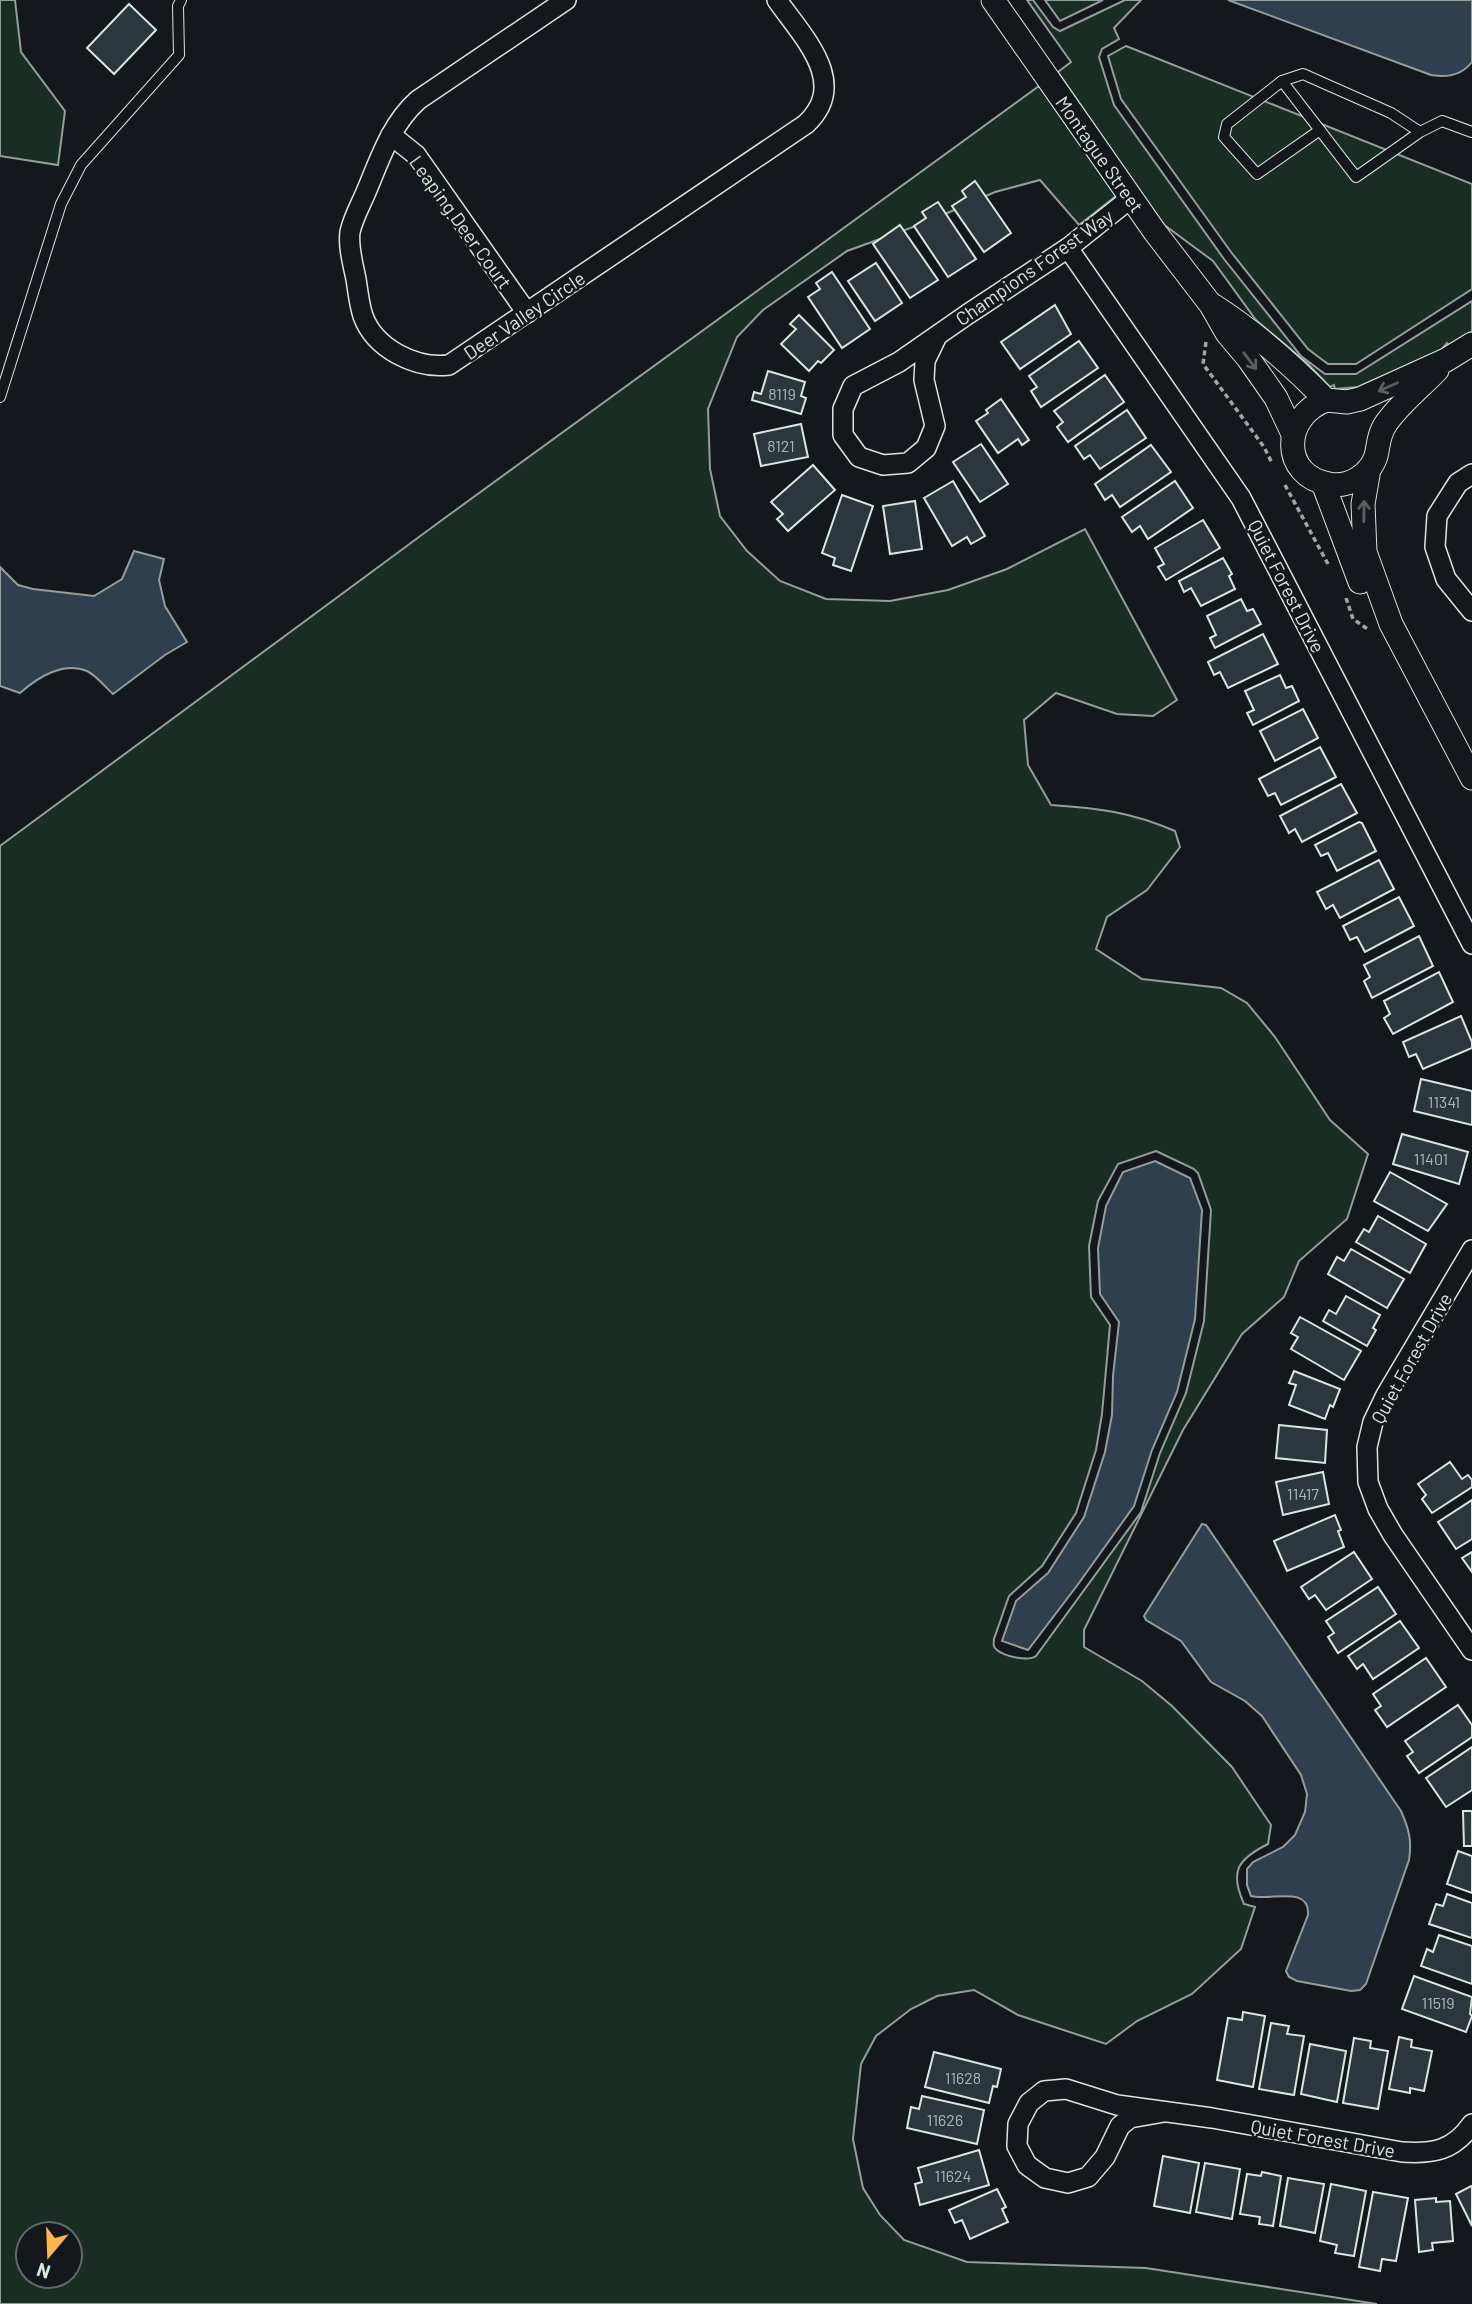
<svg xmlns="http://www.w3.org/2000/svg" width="1472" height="2304" font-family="Barlow,sans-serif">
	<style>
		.green { fill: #1a2d24; stroke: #939e99; stroke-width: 2; fill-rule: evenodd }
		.water { fill: #2f3f4d; stroke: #939e99; stroke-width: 2 }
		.building { fill: #2c363c; stroke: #d8e6dc; stroke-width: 2 }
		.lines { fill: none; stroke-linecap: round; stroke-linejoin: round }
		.service-casing { stroke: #d8e6dc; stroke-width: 12 }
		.minor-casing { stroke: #d8e6dc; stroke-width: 22 }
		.tertiary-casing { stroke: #d8e6dc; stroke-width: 25 }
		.path { stroke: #9da8a2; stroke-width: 3.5; stroke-dasharray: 5 3.5; stroke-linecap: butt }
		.service { stroke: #14181c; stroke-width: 10 }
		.minor { stroke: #14181c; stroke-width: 19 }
		.tertiary { stroke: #14181c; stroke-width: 23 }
		.oneway { stroke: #59605f }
		.labels { text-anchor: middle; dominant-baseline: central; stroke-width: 5; stroke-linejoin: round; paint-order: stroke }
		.number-label { font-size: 16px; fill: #adbab4 }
		.street-label { font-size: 19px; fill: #d8e6dc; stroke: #14181c }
	</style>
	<rect width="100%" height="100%" fill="#14181c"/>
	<g class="green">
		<path d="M 0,0 L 15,0 L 21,52 L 65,111 L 58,165 L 0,156 Z"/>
		<path d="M 1027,0 L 1033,0 L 1053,27 L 1060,31 L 1125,0 L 1141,0 L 1114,28 L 1119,39 L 1102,49 L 1099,57 L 1114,105 L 1224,259 L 1301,356 L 1325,374 L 1356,374 L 1472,301 L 1472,331 L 1449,345 L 1447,343 L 1441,350 L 1358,387 L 1335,389 L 1334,385 L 1330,387 L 1307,363 L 1256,320 L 1213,261 L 1163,224 L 1058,72 L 1071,62 Z"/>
		<path d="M 1045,0 L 1103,0 L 1060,21 Z"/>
		<path d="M 1126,46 L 1472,184 L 1472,289 L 1356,364 L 1328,364 L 1308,349 L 1231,252 L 1121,99 L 1108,56 Z"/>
		<path d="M 1039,86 L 1116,196 L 1079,225 L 1040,180 L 995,192 L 927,222 L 847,251 L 763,310 L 737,337 L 708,409 L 710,469 L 720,516 L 747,551 L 780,581 L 826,599 L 890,601 L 948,590 L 1007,569 L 1085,529 L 1177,700 L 1153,716 L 1117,714 L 1056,693 L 1024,720 L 1028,765 L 1051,805 C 1098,808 1131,812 1175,831 L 1180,847 L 1147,890 L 1107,917 L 1096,949 L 1142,979 L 1221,988 L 1247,1003 L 1275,1037 L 1330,1120 L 1368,1154 L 1347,1219 L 1299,1261 L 1284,1297 L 1242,1334 L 1183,1430 L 1084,1630 L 1084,1647 L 1142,1681 L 1172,1706 L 1232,1767 L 1271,1825 L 1268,1844 C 1238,1859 1229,1871 1244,1904 L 1255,1907 L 1241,1949 L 1192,1994 L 1137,2021 L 1106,2044 L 1018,2015 L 974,1990 L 937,1996 L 911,2009 L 876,2036 L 861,2064 L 853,2139 L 863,2188 L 880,2215 L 904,2240 L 967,2262 L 1146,2268 L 1377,2304 L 0,2304 L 0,846 L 442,520 ZM 1156,1151 L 1194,1169 L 1198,1173 L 1211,1210 L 1204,1321 L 1186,1393 L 1160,1453 L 1141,1512 L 1036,1656 C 1028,1662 1004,1656 997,1650 C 992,1646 994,1643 994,1639 L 1009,1596 L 1042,1566 L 1076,1513 L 1096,1450 L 1102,1414 L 1110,1325 L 1091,1297 L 1089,1246 L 1098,1201 L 1118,1164 ZM 28,2234 L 70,2234 L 70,2276 L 28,2276 Z"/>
	</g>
	<g class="water">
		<path d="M 1228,0 L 1472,0 L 1472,62 C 1461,76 1447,78 1431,75 Z"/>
		<path d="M 134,551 L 164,559 L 159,580 L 165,606 L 187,642 L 165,655 L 113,694 C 105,687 96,675 87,671 C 64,661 38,677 20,693 L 0,686 L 0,567 L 18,585 L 33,589 L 94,596 L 122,579 Z"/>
		<path d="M 1155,1161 L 1190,1178 L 1202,1210 L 1195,1319 L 1177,1392 L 1152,1450 L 1134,1506 L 1079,1583 L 1028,1650 L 1002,1641 L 1016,1601 L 1048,1573 L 1084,1517 L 1105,1452 L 1112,1415 L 1113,1376 L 1119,1322 L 1100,1294 L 1098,1248 L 1106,1206 L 1123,1172 Z"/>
		<path d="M 1202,1524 L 1206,1525 L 1401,1811 C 1409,1829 1412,1841 1409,1860 L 1366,1984 L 1360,1990 L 1351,1991 L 1297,1981 L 1289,1977 L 1286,1971 L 1308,1915 C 1310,1885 1271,1901 1251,1896 L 1247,1885 L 1247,1869 L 1253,1862 L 1283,1847 L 1295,1835 L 1305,1812 L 1307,1794 L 1301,1775 L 1262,1716 L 1245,1701 L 1211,1682 L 1181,1641 L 1146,1620 L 1144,1616 Z"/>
	</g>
	<g class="building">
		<path d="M 129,4 L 156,30 L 114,74 L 87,48 Z"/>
		<path d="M 975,181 L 1011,233 L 984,252 L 952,206 L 966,197 L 962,191 Z"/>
		<path d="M 938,202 L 976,259 L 948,277 L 914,226 L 926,218 L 922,212 Z"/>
		<path d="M 900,225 L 938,280 L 910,298 L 873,244 Z"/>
		<path d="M 876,263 L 902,303 L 875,321 L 848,281 Z"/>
		<path d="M 832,272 L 870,329 L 842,348 L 808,297 L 820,289 L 816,283 Z"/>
		<path d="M 1055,305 L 1071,334 L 1020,369 L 1001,342 Z"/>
		<path d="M 799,315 L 834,350 L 821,363 L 818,361 L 809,371 L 781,344 L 796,329 L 790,324 Z"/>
		<path d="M 1079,341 L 1098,368 L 1041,407 L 1031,391 L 1037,387 L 1029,376 Z"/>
		<path d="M 768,371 L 805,382 L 801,396 L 806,398 L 801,414 L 752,400 L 754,392 L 761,394 Z"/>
		<path d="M 1105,375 L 1124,402 L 1068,442 L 1057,427 L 1063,422 L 1054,411 Z"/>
		<path d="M 1001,399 L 1029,440 L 1022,445 L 1018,439 L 998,453 L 976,421 L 988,413 L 986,410 Z"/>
		<path d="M 1127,410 L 1146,438 L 1100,469 L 1090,455 L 1084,459 L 1075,446 Z"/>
		<path d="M 801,424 L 808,457 L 761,466 L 754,434 Z"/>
		<path d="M 981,444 L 1008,484 L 980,502 L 953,462 Z"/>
		<path d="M 1151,445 L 1171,472 L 1120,507 L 1112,495 L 1105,500 L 1095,484 Z"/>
		<path d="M 813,465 L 835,490 L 788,531 L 777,519 L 783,514 L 771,502 Z"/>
		<path d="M 953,481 L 985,536 L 971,544 L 967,537 L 952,546 L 924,498 Z"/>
		<path d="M 1175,481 L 1193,508 L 1148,539 L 1140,526 L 1132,532 L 1122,517 Z"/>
		<path d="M 842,495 L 873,506 L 851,571 L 833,565 L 835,558 L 822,553 Z"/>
		<path d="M 915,501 L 922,549 L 890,554 L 883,506 Z"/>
		<path d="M 1203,520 L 1220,548 L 1166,580 L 1158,567 L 1164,564 L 1155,548 Z"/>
		<path d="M 1223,558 L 1232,574 L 1229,576 L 1235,589 L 1201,606 L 1191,588 L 1184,592 L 1179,581 Z"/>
		<path d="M 1241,599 L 1247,611 L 1253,609 L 1261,624 L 1215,648 L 1210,638 L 1216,635 L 1207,616 Z"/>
		<path d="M 1263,634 L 1278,664 L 1228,688 L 1220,672 L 1214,675 L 1208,662 Z"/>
		<path d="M 1280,675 L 1286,688 L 1292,686 L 1299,701 L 1253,725 L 1247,713 L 1254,710 L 1245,691 Z"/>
		<path d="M 1303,709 L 1318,738 L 1275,761 L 1260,731 Z"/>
		<path d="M 1320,747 L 1336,777 L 1281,805 L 1275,793 L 1268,796 L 1259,779 Z"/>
		<path d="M 1341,784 L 1357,813 L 1302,842 L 1295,829 L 1289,833 L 1280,816 Z"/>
		<path d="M 1359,822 L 1362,823 L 1376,851 L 1337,871 L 1328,853 L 1321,856 L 1315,845 Z"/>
		<path d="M 1379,860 L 1394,889 L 1340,918 L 1333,905 L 1326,909 L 1317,892 Z"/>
		<path d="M 1399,897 L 1414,926 L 1365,952 L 1357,937 L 1350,940 L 1343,926 Z"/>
		<path d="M 1419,936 L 1433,966 L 1372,998 L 1364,981 L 1370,977 L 1364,965 Z"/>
		<path d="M 1439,972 L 1453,1002 L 1393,1034 L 1384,1018 L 1390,1014 L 1384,1001 Z"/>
		<path d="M 1461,1016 L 1472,1042 L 1472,1048 L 1423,1069 L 1416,1054 L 1409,1057 L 1403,1042 Z"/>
		<path d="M 1421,1079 L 1472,1091 L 1472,1125 L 1414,1111 Z"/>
		<path d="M 1402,1134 L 1468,1152 L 1459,1184 L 1393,1164 Z"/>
		<path d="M 1390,1172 L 1447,1204 L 1428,1231 L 1374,1201 Z"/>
		<path d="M 1378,1216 L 1426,1244 L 1410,1273 L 1356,1242 L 1364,1229 L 1369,1232 Z"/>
		<path d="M 1351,1249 L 1404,1279 L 1387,1308 L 1328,1274 L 1337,1257 L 1344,1261 Z"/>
		<path d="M 1346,1296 L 1380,1315 L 1373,1328 L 1376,1330 L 1367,1346 L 1323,1321 L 1329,1310 L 1336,1314 Z"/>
		<path d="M 1300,1317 L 1361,1351 L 1344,1380 L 1291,1349 L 1298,1337 L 1291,1333 Z"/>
		<path d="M 1294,1371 L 1340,1389 L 1333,1407 L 1330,1405 L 1325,1419 L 1289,1405 L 1296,1385 L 1289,1383 Z"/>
		<path d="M 1279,1425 L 1327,1430 L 1325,1463 L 1276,1458 Z"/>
		<path d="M 1450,1462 L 1462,1479 L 1468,1475 L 1472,1480 L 1472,1487 L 1432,1513 L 1422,1499 L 1426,1495 L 1418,1484 Z"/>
		<path d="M 1323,1472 L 1329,1504 L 1283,1515 L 1276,1482 Z"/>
		<path d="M 1472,1500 L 1472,1539 L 1456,1549 L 1438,1522 Z"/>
		<path d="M 1335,1515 L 1341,1530 L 1338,1531 L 1344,1547 L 1287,1571 L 1274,1541 Z"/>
		<path d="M 1354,1552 L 1372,1579 L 1326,1610 L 1315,1595 L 1309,1599 L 1301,1587 Z"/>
		<path d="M 1472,1552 L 1472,1572 L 1462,1558 Z"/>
		<path d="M 1378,1587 L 1396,1614 L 1338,1653 L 1328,1637 L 1334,1633 L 1326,1621 Z"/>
		<path d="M 1400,1621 L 1419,1648 L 1373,1679 L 1363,1664 L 1357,1669 L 1348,1656 Z"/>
		<path d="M 1426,1658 L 1446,1687 L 1387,1727 L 1375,1710 L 1381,1706 L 1373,1694 Z"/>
		<path d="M 1458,1705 L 1472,1725 L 1472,1737 L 1419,1773 L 1407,1756 L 1413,1752 L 1405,1741 Z"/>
		<path d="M 1472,1747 L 1472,1790 L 1446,1807 L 1426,1778 Z"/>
		<path d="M 1463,1811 L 1472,1811 L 1472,1846 L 1464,1846 Z"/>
		<path d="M 1458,1851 L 1472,1856 L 1472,1893 L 1447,1884 Z"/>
		<path d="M 1447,1894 L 1472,1903 L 1472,1938 L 1429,1924 L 1436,1904 L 1443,1906 Z"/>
		<path d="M 1439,1935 L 1472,1946 L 1472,1984 L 1421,1966 L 1427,1949 L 1433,1952 Z"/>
		<path d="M 1414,1976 L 1472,1997 L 1470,2014 L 1472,2016 L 1466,2032 L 1402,2009 Z"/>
		<path d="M 1243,2012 L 1265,2016 L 1253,2087 L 1217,2080 L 1228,2018 L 1242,2020 Z"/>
		<path d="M 1271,2023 L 1289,2026 L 1287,2034 L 1304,2036 L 1294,2095 L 1259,2089 Z"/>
		<path d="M 1399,2037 L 1412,2040 L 1411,2047 L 1432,2051 L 1424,2091 L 1410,2088 L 1410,2093 L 1389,2089 Z"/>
		<path d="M 1354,2038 L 1371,2041 L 1370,2048 L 1388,2051 L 1378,2109 L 1343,2103 Z"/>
		<path d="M 1310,2044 L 1346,2051 L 1337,2102 L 1301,2094 Z"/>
		<path d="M 934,2052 L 1001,2069 L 997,2087 L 993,2086 L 989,2103 L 925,2087 Z"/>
		<path d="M 922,2096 L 984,2110 L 977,2144 L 907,2128 L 911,2107 L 919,2109 Z"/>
		<path d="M 979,2150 L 989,2185 L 920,2205 L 915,2184 L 922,2182 L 918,2168 Z"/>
		<path d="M 1163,2156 L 1199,2163 L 1190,2213 L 1154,2206 Z"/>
		<path d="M 1205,2163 L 1240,2169 L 1232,2219 L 1196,2212 Z"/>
		<path d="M 1262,2172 L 1281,2176 L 1273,2226 L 1259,2224 L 1260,2217 L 1240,2214 L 1247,2174 L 1261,2176 Z"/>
		<path d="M 1288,2178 L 1324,2184 L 1315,2233 L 1280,2226 Z"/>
		<path d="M 1331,2184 L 1366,2191 L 1354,2256 L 1335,2253 L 1337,2245 L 1320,2241 Z"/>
		<path d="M 1471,2186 L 1472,2188 L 1472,2226 L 1456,2194 Z"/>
		<path d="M 997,2189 L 1006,2207 L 1002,2209 L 1008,2222 L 970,2239 L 962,2220 L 955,2223 L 949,2210 Z"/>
		<path d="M 1373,2192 L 1408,2198 L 1396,2261 L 1382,2259 L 1380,2271 L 1359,2267 Z"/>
		<path d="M 1436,2198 L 1436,2202 L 1450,2201 L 1453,2241 L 1432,2243 L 1433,2250 L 1419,2252 L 1415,2200 Z"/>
	</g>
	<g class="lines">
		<defs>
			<g id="service">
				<path d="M 1282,81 L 1227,124 L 1224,137 L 1257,174 L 1320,130"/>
				<path d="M 1420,132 L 1391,113 L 1303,74 L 1282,81 L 1356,177 L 1420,132 L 1442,121 L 1472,132"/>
				<path d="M 0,397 L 61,204 L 81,165 L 179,55 L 178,6 L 181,0"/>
			</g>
			<g id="minor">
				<path d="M 566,0 L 418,100 C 391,124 380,159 366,192 C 361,204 353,218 350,232 C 348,247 353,264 356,279 C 358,291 359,304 363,316 C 375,349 416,369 449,365 L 806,124 C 850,83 803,37 777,0"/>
				<path d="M 391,135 L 416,155 L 527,313"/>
				<path d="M 1068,248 L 1241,498 L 1472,944"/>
				<path d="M 937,336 L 925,361 L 924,380 L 935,426 L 926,448 L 908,463 L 883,465 L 859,457 L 843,435 L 843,409 L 853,386 L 899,362 L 968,314 L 1068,248 L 1131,198"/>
				<path d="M 1472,474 L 1458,483 L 1437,516 L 1435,547 L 1446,579 L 1472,611"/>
				<path d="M 1472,1250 L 1386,1395 L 1373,1422 L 1367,1447 L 1368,1482 L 1378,1509 L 1393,1535 L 1472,1650"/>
				<path d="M 1164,2112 L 1130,2118 L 1120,2126 L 1105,2157 L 1088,2177 L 1068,2183 L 1045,2178 L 1027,2165 L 1017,2146 L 1018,2124 L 1029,2103 L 1044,2091 L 1066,2089 L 1117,2105 L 1212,2118 L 1402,2152 C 1433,2154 1453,2151 1472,2124"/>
			</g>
			<g id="tertiary">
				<path d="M 993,0 L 1155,232 L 1211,305 L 1227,333 L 1248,358 L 1276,398 L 1293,434"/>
				<path d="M 1214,306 C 1256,333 1292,365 1326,400 L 1347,402 L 1360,399 L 1446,360 L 1472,344"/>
				<path d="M 1326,400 C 1281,417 1281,476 1329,484 C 1348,488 1370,475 1376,456 C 1379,444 1378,436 1385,425 C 1398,405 1420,388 1437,370"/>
				<path d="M 1369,469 L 1363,504 L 1365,552 L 1391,624 L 1472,778"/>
				<path d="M 1323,483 L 1360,582"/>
			</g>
		</defs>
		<use href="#service" class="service-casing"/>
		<use href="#minor" class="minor-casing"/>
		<use href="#tertiary" class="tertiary-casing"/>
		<g class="path">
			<path d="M 1206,342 L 1203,364 L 1264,447 L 1272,463"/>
			<path d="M 1285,485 L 1328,564"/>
			<path d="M 1346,598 L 1353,619 L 1369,630"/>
		</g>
		<use href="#service" class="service"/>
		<use href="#minor" class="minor"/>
		<use href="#tertiary" class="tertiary"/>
	</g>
	<defs><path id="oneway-shaft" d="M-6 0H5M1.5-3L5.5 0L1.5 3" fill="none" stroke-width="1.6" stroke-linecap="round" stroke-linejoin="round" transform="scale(1.75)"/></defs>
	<g class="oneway">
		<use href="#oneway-shaft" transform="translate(1250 361) rotate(53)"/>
		<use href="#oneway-shaft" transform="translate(1388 387) rotate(156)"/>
		<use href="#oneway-shaft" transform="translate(1364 511) rotate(-89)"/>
	</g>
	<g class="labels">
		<g class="number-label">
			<text x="782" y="393">8119</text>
			<text x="781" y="445">8121</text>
			<text x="1444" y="1101">11341</text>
			<text x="1431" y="1158">11401</text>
			<text x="1303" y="1493">11417</text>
			<text x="1438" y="2002">11519</text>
			<text x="963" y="2077">11628</text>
			<text x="945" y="2119">11626</text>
			<text x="953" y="2175">11624</text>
		</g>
		<g class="street-label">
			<text transform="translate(1100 154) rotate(55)">Montague Street</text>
			<text transform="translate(461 222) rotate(54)">Leaping Deer Court</text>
			<text transform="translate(1034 267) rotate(-35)">Champions Forest Way</text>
			<text transform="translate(524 315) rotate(-34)">Deer Valley Circle</text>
			<text transform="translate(1287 586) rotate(63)">Quiet Forest Drive</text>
			<text transform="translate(1411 1358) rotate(-61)">Quiet Forest Drive</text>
			<text transform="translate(1323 2138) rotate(10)">Quiet Forest Drive</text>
		</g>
	</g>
	<g transform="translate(49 2255) rotate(199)"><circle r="33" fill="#14181c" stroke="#626a69" stroke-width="2"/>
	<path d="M0-5L12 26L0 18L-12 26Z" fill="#ffb74d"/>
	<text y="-10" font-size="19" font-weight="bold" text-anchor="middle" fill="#d8e6dc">N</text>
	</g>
</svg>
